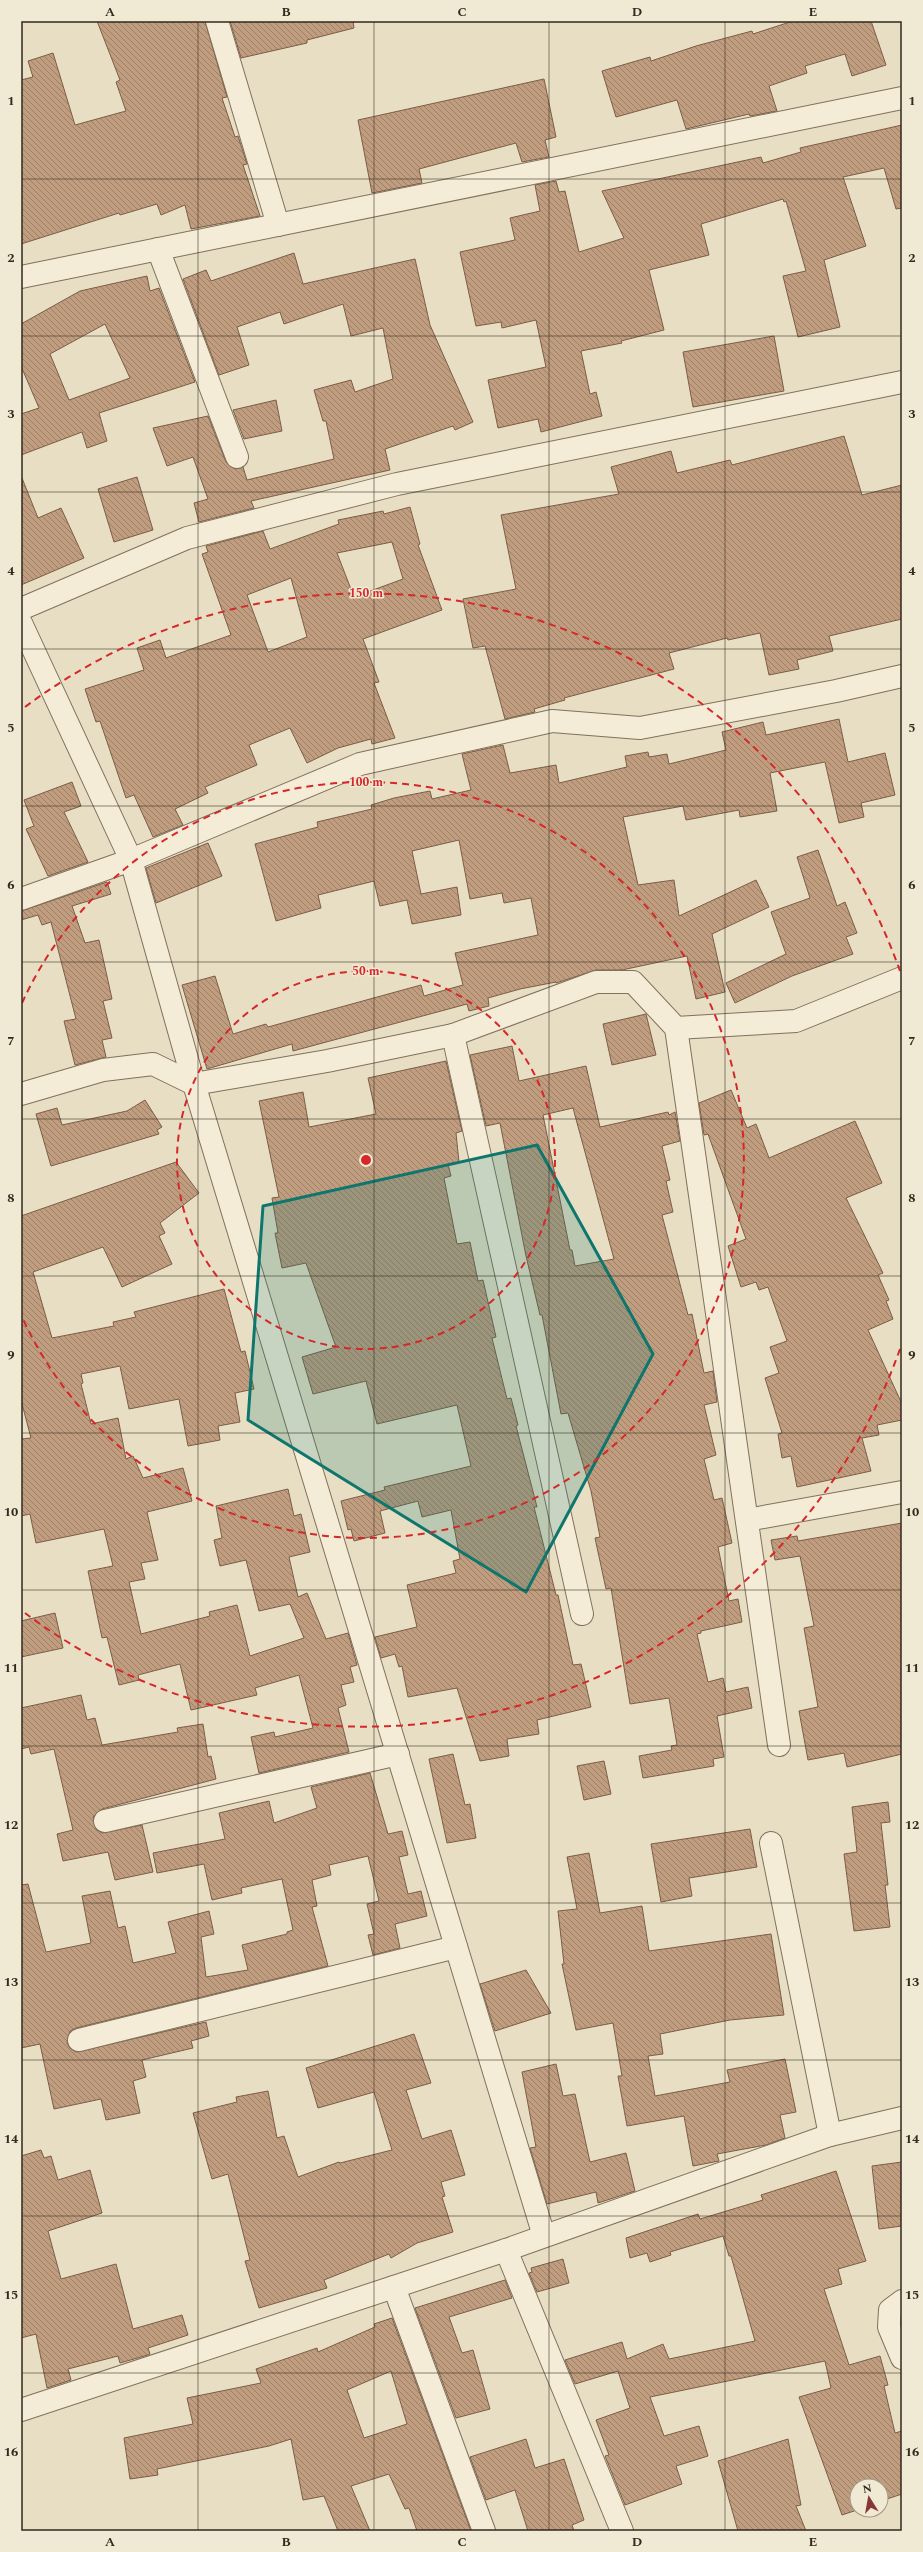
<svg xmlns="http://www.w3.org/2000/svg" width="923" height="2552" font-family="Spectral,serif">
	<style>
		.building { fill: url(#building-back-hatch); stroke: #7c5d46; fill-rule: evenodd }
		.lines { fill: none; stroke-linecap: round; stroke-linejoin: round }
		.minor-casing { stroke: #80715d; stroke-width: 24 }
		.tertiary-casing { stroke: #80715d; stroke-width: 24 }
		.minor { stroke: #f4ecd6; stroke-width: 22 }
		.tertiary { stroke: #f4ecd6; stroke-width: 22 }
		.marked { fill: #0f766e; fill-opacity: 0.2; stroke: #0f766e; stroke-width: 3; stroke-linejoin: round }
		.grid { fill: none; stroke: #32291f; stroke-width: 1; stroke-opacity: 0.55 }
		.ring { fill: none; stroke: #d62828; stroke-width: 2; stroke-dasharray: 7 5 }
		.centre { fill: #d62828; stroke: #f0e9d3; stroke-width: 2 }
		.ring-label { font-size: 12px; text-anchor: middle; font-weight: bold; fill: #d62828; stroke: #f0e9d3; stroke-width: 3; stroke-linejoin: round; paint-order: stroke }
		.neatline { fill: none; stroke: #32291f; stroke-width: 1.5 }
		.grid-label { font-size: 13px; text-anchor: middle; font-weight: bold; fill: #32291f }
	</style>
	<defs>
		<pattern id="building-back-hatch" width="6" height="6" patternUnits="userSpaceOnUse"><rect width="6" height="6" fill="#c19d7f"/><path d="M-1 5l2 2M0 0l6 6M5-1l2 2" fill="none" stroke="#9d8067"/></pattern>
	</defs>
	<rect width="100%" height="100%" fill="#e8dec4"/>
	<g class="building">
		<path d="M 97,21 L 205,21 L 227,97 L 222,98 L 235,137 L 238,136 L 247,164 L 243,165 L 260,216 L 191,229 L 185,205 L 161,215 L 157,204 L 120,215 L 119,213 L 21,244 L 21,80 L 33,77 L 28,61 L 53,53 L 75,125 L 126,111 L 116,82 L 120,80 Z"/>
		<path d="M 230,21 L 353,21 L 354,28 L 307,40 L 307,43 L 241,58 Z"/>
		<path d="M 793,21 L 871,21 L 886,65 L 852,76 L 845,54 L 805,66 L 807,73 L 769,86 L 777,111 L 750,116 L 749,114 L 686,129 L 677,100 L 616,117 L 602,71 L 650,57 L 651,61 L 696,46 L 752,31 L 753,34 Z"/>
		<path d="M 544,79 L 556,137 L 545,140 L 549,157 L 522,162 L 516,143 L 419,169 L 422,183 L 372,193 L 358,120 Z"/>
		<path d="M 902,125 L 902,208 L 896,209 L 884,168 L 843,177 L 866,246 L 824,260 L 840,327 L 798,337 L 783,276 L 806,271 L 786,201 L 784,202 L 783,199 L 701,224 L 709,255 L 649,270 L 664,330 L 621,341 L 622,343 L 581,351 L 590,394 L 596,392 L 602,416 L 541,432 L 538,419 L 498,428 L 488,380 L 546,367 L 536,320 L 502,328 L 501,322 L 476,326 L 460,252 L 515,240 L 510,218 L 540,211 L 535,185 L 556,181 L 559,192 L 565,191 L 579,252 L 624,238 L 602,191 L 761,157 L 763,163 L 801,152 L 800,148 Z"/>
		<path d="M 294,253 L 303,284 L 415,259 L 430,325 L 473,422 L 455,430 L 453,426 L 385,449 L 390,470 L 251,501 L 254,508 L 199,522 L 194,503 L 208,499 L 193,457 L 167,466 L 153,428 L 208,416 L 226,462 L 235,469 L 243,467 L 247,480 L 334,459 L 326,421 L 323,421 L 314,390 L 351,380 L 355,392 L 393,379 L 383,328 L 351,336 L 343,304 L 284,324 L 280,312 L 237,327 L 249,365 L 219,375 L 183,279 L 206,270 L 211,281 Z"/>
		<path d="M 147,276 L 150,291 L 159,288 L 195,382 L 99,413 L 107,441 L 87,448 L 82,432 L 21,455 L 21,414 L 39,408 L 21,366 L 21,324 L 80,291 ZM 105,324 L 130,378 L 69,400 L 50,354 Z"/>
		<path d="M 774,336 L 784,391 L 693,407 L 683,352 Z"/>
		<path d="M 276,400 L 282,431 L 244,439 L 233,410 Z"/>
		<path d="M 844,436 L 862,495 L 902,485 L 902,619 L 829,636 L 833,651 L 797,660 L 799,669 L 769,675 L 760,633 L 728,640 L 727,638 L 669,653 L 674,669 L 564,698 L 565,700 L 534,709 L 535,712 L 505,719 L 485,646 L 473,648 L 463,599 L 516,589 L 501,515 L 619,494 L 611,467 L 671,451 L 677,473 L 730,460 L 732,465 Z"/>
		<path d="M 137,477 L 153,530 L 114,542 L 98,489 Z"/>
		<path d="M 22,478 L 38,518 L 61,508 L 84,558 L 21,585 Z"/>
		<path d="M 410,507 L 420,544 L 418,545 L 442,610 L 363,639 L 379,682 L 374,683 L 395,738 L 372,744 L 371,739 L 338,748 L 307,763 L 290,728 L 249,745 L 257,765 L 205,787 L 208,793 L 175,809 L 183,825 L 153,837 L 134,795 L 126,798 L 100,721 L 96,722 L 85,689 L 144,670 L 137,648 L 160,640 L 166,658 L 231,635 L 202,554 L 208,552 L 206,546 L 263,531 L 270,549 L 339,524 L 338,520 L 383,511 L 384,514 ZM 392,542 L 403,579 L 354,597 L 337,553 ZM 291,578 L 307,637 L 268,652 L 247,595 Z"/>
		<path d="M 839,719 L 848,762 L 885,753 L 895,795 L 861,803 L 864,817 L 839,823 L 825,762 L 770,773 L 777,811 L 740,817 L 739,810 L 686,820 L 683,806 L 623,817 L 638,885 L 674,880 L 679,916 L 756,880 L 769,907 L 712,934 L 725,992 L 696,999 L 687,956 L 622,970 L 596,970 L 556,983 L 556,982 L 520,989 L 488,998 L 489,1006 L 469,1011 L 467,1004 L 293,1051 L 292,1044 L 207,1069 L 182,985 L 215,976 L 233,1034 L 266,1024 L 268,1027 L 421,985 L 424,996 L 463,985 L 455,953 L 538,935 L 531,898 L 504,903 L 502,893 L 470,899 L 459,840 L 412,851 L 421,894 L 457,887 L 461,915 L 412,924 L 407,900 L 380,906 L 374,881 L 318,895 L 321,908 L 276,921 L 255,844 L 318,827 L 317,822 L 372,809 L 371,805 L 394,798 L 430,791 L 432,799 L 471,790 L 462,754 L 503,745 L 510,773 L 556,765 L 559,783 L 627,767 L 625,756 L 648,752 L 649,757 L 667,754 L 669,764 L 726,750 L 722,732 L 763,722 L 766,735 Z"/>
		<path d="M 72,782 L 81,806 L 64,812 L 88,862 L 48,876 L 26,829 L 34,826 L 24,800 Z"/>
		<path d="M 208,843 L 222,876 L 156,903 L 146,868 Z"/>
		<path d="M 818,850 L 837,906 L 845,902 L 857,933 L 846,937 L 853,954 L 792,976 L 735,1003 L 726,983 L 786,954 L 771,912 L 810,898 L 797,857 Z"/>
		<path d="M 107,882 L 111,894 L 72,906 L 85,943 L 99,940 L 112,999 L 103,1001 L 112,1038 L 102,1040 L 106,1057 L 75,1065 L 64,1021 L 76,1019 L 51,922 L 42,925 L 38,915 L 21,920 L 21,911 Z"/>
		<path d="M 646,1014 L 656,1055 L 612,1065 L 603,1024 Z"/>
		<path d="M 512,1046 L 519,1081 L 586,1066 L 600,1127 L 668,1112 L 669,1115 L 675,1112 L 680,1141 L 662,1146 L 670,1180 L 666,1181 L 673,1212 L 662,1215 L 688,1315 L 692,1314 L 704,1373 L 713,1371 L 717,1402 L 704,1405 L 716,1455 L 704,1459 L 714,1500 L 722,1498 L 732,1543 L 718,1547 L 729,1601 L 738,1599 L 742,1622 L 701,1631 L 701,1633 L 697,1634 L 708,1682 L 723,1678 L 726,1692 L 748,1687 L 752,1708 L 717,1716 L 724,1757 L 713,1759 L 714,1766 L 643,1778 L 639,1756 L 672,1750 L 671,1746 L 677,1745 L 669,1698 L 630,1704 L 611,1588 L 606,1589 L 595,1538 L 600,1537 L 591,1491 L 568,1413 L 561,1414 L 542,1315 L 540,1315 L 526,1256 L 500,1123 L 486,1126 L 470,1055 ZM 573,1108 L 614,1259 L 575,1266 L 572,1250 L 570,1250 L 543,1115 Z"/>
		<path d="M 446,1061 L 462,1131 L 456,1133 L 459,1162 L 448,1164 L 451,1176 L 444,1178 L 457,1244 L 470,1242 L 478,1281 L 483,1280 L 496,1337 L 492,1338 L 507,1399 L 511,1398 L 518,1425 L 516,1426 L 537,1507 L 534,1507 L 556,1595 L 558,1595 L 573,1665 L 581,1664 L 591,1707 L 537,1720 L 539,1734 L 507,1739 L 509,1756 L 480,1761 L 457,1688 L 408,1697 L 402,1666 L 399,1667 L 395,1654 L 381,1658 L 375,1637 L 417,1627 L 407,1585 L 456,1573 L 453,1561 L 460,1559 L 451,1510 L 422,1517 L 418,1501 L 380,1511 L 385,1533 L 354,1541 L 351,1529 L 348,1530 L 341,1501 L 385,1490 L 384,1487 L 471,1466 L 457,1405 L 377,1424 L 366,1381 L 313,1394 L 302,1357 L 336,1347 L 306,1263 L 282,1268 L 275,1233 L 278,1233 L 272,1198 L 279,1197 L 259,1101 L 303,1092 L 309,1127 L 376,1114 L 368,1078 Z"/>
		<path d="M 731,1090 L 747,1128 L 756,1124 L 769,1158 L 855,1121 L 882,1183 L 846,1198 L 883,1273 L 878,1275 L 889,1300 L 886,1301 L 893,1319 L 868,1330 L 902,1404 L 902,1420 L 877,1425 L 879,1435 L 862,1438 L 871,1471 L 797,1487 L 791,1456 L 782,1458 L 778,1434 L 782,1433 L 765,1378 L 779,1373 L 770,1347 L 787,1341 L 768,1287 L 759,1290 L 756,1282 L 741,1287 L 728,1246 L 746,1239 L 708,1134 L 704,1135 L 699,1103 Z"/>
		<path d="M 145,1100 L 162,1127 L 157,1130 L 159,1134 L 51,1166 L 36,1114 L 57,1108 L 62,1125 L 127,1111 Z"/>
		<path d="M 176,1162 L 199,1193 L 160,1223 L 165,1233 L 159,1236 L 172,1264 L 122,1287 L 103,1247 L 33,1272 L 52,1338 L 114,1326 L 113,1322 L 136,1317 L 134,1312 L 224,1289 L 241,1352 L 245,1351 L 254,1389 L 235,1393 L 240,1422 L 218,1426 L 220,1440 L 188,1446 L 179,1399 L 129,1409 L 120,1366 L 81,1374 L 83,1383 L 81,1384 L 91,1424 L 118,1418 L 126,1459 L 133,1456 L 143,1478 L 183,1468 L 192,1501 L 147,1512 L 158,1560 L 141,1563 L 145,1579 L 129,1582 L 141,1634 L 210,1616 L 209,1612 L 237,1605 L 250,1656 L 304,1638 L 290,1604 L 259,1611 L 246,1560 L 220,1566 L 214,1540 L 222,1538 L 216,1506 L 288,1489 L 294,1516 L 301,1514 L 310,1552 L 289,1557 L 298,1597 L 307,1593 L 326,1639 L 348,1633 L 357,1665 L 350,1667 L 354,1682 L 341,1685 L 346,1705 L 338,1708 L 349,1752 L 259,1773 L 251,1737 L 274,1732 L 275,1737 L 313,1728 L 299,1675 L 255,1688 L 257,1695 L 191,1710 L 180,1664 L 138,1675 L 139,1680 L 119,1685 L 107,1637 L 102,1638 L 88,1571 L 113,1566 L 104,1529 L 36,1543 L 30,1514 L 21,1516 L 21,1439 L 31,1438 L 21,1400 L 21,1216 Z"/>
		<path d="M 902,1523 L 902,1754 L 847,1767 L 844,1753 L 808,1760 L 799,1711 L 818,1707 L 804,1628 L 814,1626 L 800,1556 L 775,1560 L 771,1540 L 797,1536 L 798,1541 Z"/>
		<path d="M 55,1613 L 63,1648 L 21,1657 L 21,1621 Z"/>
		<path d="M 81,1695 L 87,1720 L 95,1718 L 102,1745 L 178,1732 L 177,1728 L 203,1724 L 208,1757 L 211,1756 L 216,1779 L 102,1809 L 93,1817 L 96,1829 L 102,1833 L 142,1825 L 153,1872 L 115,1880 L 108,1852 L 63,1861 L 57,1834 L 73,1830 L 54,1749 L 31,1754 L 29,1747 L 21,1749 L 21,1708 Z"/>
		<path d="M 453,1754 L 465,1805 L 470,1804 L 476,1838 L 447,1843 L 429,1759 Z"/>
		<path d="M 604,1761 L 611,1794 L 584,1800 L 577,1766 Z"/>
		<path d="M 370,1773 L 388,1834 L 402,1831 L 408,1855 L 399,1857 L 408,1894 L 421,1891 L 427,1916 L 395,1924 L 400,1948 L 373,1955 L 368,1935 L 374,1934 L 367,1904 L 379,1901 L 368,1856 L 329,1865 L 331,1875 L 312,1880 L 317,1906 L 312,1907 L 328,1966 L 76,2028 L 70,2031 L 67,2043 L 70,2048 L 76,2052 L 206,2022 L 209,2036 L 191,2041 L 193,2048 L 142,2060 L 146,2077 L 133,2081 L 140,2113 L 106,2120 L 101,2099 L 54,2109 L 40,2044 L 21,2048 L 21,1885 L 28,1884 L 46,1952 L 91,1943 L 82,1896 L 110,1891 L 118,1928 L 125,1926 L 133,1963 L 176,1953 L 168,1922 L 209,1911 L 214,1934 L 201,1937 L 206,1977 L 248,1970 L 242,1945 L 287,1934 L 287,1932 L 293,1930 L 282,1879 L 241,1888 L 242,1893 L 212,1900 L 204,1864 L 157,1873 L 153,1853 L 225,1839 L 219,1813 L 269,1801 L 274,1823 L 317,1808 L 311,1787 Z"/>
		<path d="M 888,1802 L 890,1822 L 881,1823 L 888,1885 L 885,1885 L 890,1927 L 854,1931 L 844,1854 L 857,1852 L 852,1807 Z"/>
		<path d="M 750,1829 L 757,1867 L 689,1878 L 692,1896 L 661,1902 L 651,1844 Z"/>
		<path d="M 589,1853 L 600,1913 L 642,1906 L 649,1951 L 771,1934 L 784,2015 L 730,2020 L 660,2034 L 663,2054 L 648,2056 L 655,2096 L 730,2082 L 727,2070 L 785,2059 L 796,2112 L 780,2115 L 785,2138 L 766,2145 L 717,2154 L 719,2161 L 693,2166 L 684,2116 L 627,2126 L 618,2076 L 622,2076 L 613,2023 L 576,2030 L 562,1964 L 564,1964 L 558,1911 L 577,1909 L 567,1857 Z"/>
		<path d="M 526,1970 L 551,2013 L 495,2031 L 480,1984 Z"/>
		<path d="M 414,2034 L 431,2083 L 406,2090 L 422,2139 L 451,2130 L 465,2175 L 441,2182 L 445,2196 L 442,2197 L 453,2232 L 417,2243 L 391,2258 L 389,2254 L 324,2280 L 327,2288 L 259,2308 L 245,2261 L 250,2260 L 228,2174 L 212,2179 L 193,2113 L 237,2102 L 236,2097 L 268,2091 L 277,2138 L 284,2136 L 298,2177 L 339,2162 L 340,2163 L 392,2150 L 374,2092 L 318,2108 L 306,2068 Z"/>
		<path d="M 556,2064 L 563,2096 L 575,2094 L 590,2162 L 626,2153 L 635,2191 L 598,2203 L 596,2192 L 547,2204 L 530,2148 L 536,2147 L 522,2072 Z"/>
		<path d="M 41,2150 L 44,2158 L 51,2156 L 58,2180 L 90,2170 L 102,2213 L 48,2231 L 61,2279 L 116,2264 L 133,2329 L 182,2315 L 188,2335 L 148,2348 L 150,2354 L 148,2355 L 120,2363 L 118,2356 L 68,2369 L 71,2380 L 47,2388 L 36,2334 L 21,2338 L 21,2156 Z"/>
		<path d="M 902,2162 L 902,2226 L 879,2229 L 872,2166 Z"/>
		<path d="M 836,2171 L 866,2261 L 838,2269 L 842,2284 L 824,2289 L 849,2365 L 880,2356 L 888,2385 L 884,2386 L 895,2433 L 902,2431 L 902,2494 L 881,2501 L 881,2486 L 857,2486 L 857,2510 L 842,2515 L 799,2397 L 831,2388 L 825,2361 L 650,2397 L 664,2436 L 699,2426 L 708,2456 L 676,2466 L 682,2484 L 625,2505 L 605,2456 L 609,2455 L 596,2420 L 630,2408 L 618,2371 L 575,2384 L 565,2360 L 622,2342 L 627,2359 L 663,2344 L 669,2359 L 755,2341 L 731,2256 L 729,2256 L 723,2236 L 670,2252 L 671,2255 L 650,2262 L 647,2253 L 630,2258 L 626,2238 L 698,2214 L 700,2219 L 763,2200 L 761,2195 Z"/>
		<path d="M 563,2259 L 569,2283 L 537,2292 L 529,2273 L 532,2272 L 531,2268 Z"/>
		<path d="M 505,2280 L 512,2298 L 449,2317 L 462,2353 L 473,2350 L 490,2409 L 456,2418 L 415,2308 Z"/>
		<path d="M 392,2318 L 471,2531 L 417,2531 L 409,2508 L 405,2509 L 389,2474 L 351,2486 L 370,2531 L 338,2531 L 324,2496 L 303,2500 L 291,2439 L 269,2446 L 157,2469 L 158,2475 L 130,2479 L 124,2438 L 193,2424 L 187,2398 L 261,2383 L 256,2369 L 317,2348 L 318,2352 L 375,2327 L 374,2324 ZM 391,2371 L 407,2424 L 364,2438 L 347,2390 Z"/>
		<path d="M 526,2439 L 535,2468 L 564,2459 L 584,2520 L 572,2525 L 574,2531 L 528,2531 L 515,2490 L 486,2500 L 470,2457 Z"/>
		<path d="M 788,2439 L 801,2505 L 796,2506 L 806,2531 L 738,2531 L 718,2461 Z"/>
	</g>
	<g class="lines">
		<defs>
			<g id="minor">
				<path d="M 217,21 L 278,225"/>
				<path d="M 158,249 L 237,457"/>
				<path d="M 21,277 L 902,98"/>
				<path d="M 21,609 L 187,538 L 397,484 L 902,382"/>
				<path d="M 21,623 L 131,860 L 194,1084 L 544,2236"/>
				<path d="M 21,899 L 131,860 L 360,764 L 552,721 L 640,728 L 836,691 L 902,676"/>
				<path d="M 676,1028 L 796,1021 L 902,978"/>
				<path d="M 453,1035 L 582,1614"/>
				<path d="M 21,1094 L 103,1070 L 153,1064 L 194,1084 L 327,1061 L 453,1035 L 596,982 L 633,982 L 676,1028 L 779,1745"/>
				<path d="M 747,1520 L 902,1492"/>
				<path d="M 105,1821 L 398,1754"/>
				<path d="M 771,1843 L 830,2135"/>
				<path d="M 79,2040 L 456,1947"/>
				<path d="M 506,2250 L 622,2531"/>
				<path d="M 394,2287 L 484,2531"/>
				<path d="M 902,2301 L 890,2310 L 889,2327 L 902,2358"/>
			</g>
			<path id="tertiary" d="M 21,2410 L 506,2250 L 830,2135 L 902,2118"/>
		</defs>
		<use href="#minor" class="minor-casing"/>
		<use href="#tertiary" class="tertiary-casing"/>
		<use href="#minor" class="minor"/>
		<use href="#tertiary" class="tertiary"/>
	</g>
	<path class="marked" d="M 537,1145 L 653,1354 L 526,1592 L 248,1420 L 263,1206 Z"/>
	<path class="grid" d="M 198,21 L 198,2531M 374,21 L 374,2531M 549,21 L 549,2531M 725,21 L 725,2531M 21,179 L 902,179M 21,336 L 902,336M 21,492 L 902,492M 21,649 L 902,649M 21,806 L 902,806M 21,962 L 902,962M 21,1119 L 902,1119M 21,1276 L 902,1276M 21,1433 L 902,1433M 21,1590 L 902,1590M 21,1746 L 902,1746M 21,1903 L 902,1903M 21,2060 L 902,2060M 21,2216 L 902,2216M 21,2373 L 902,2373"/>
	<g class="ring">
		<circle cx="366" cy="1160" r="189"/>
		<path d="M22 1003A378 378 0 1 1 22 1317"/>
		<path d="M900 1349A567 567 0 0 1 25 1613M25 707A567 567 0 0 1 900 971"/>
	</g>
	<circle cx="366" cy="1160" r="6" class="centre"/>
	<g class="ring-label">
		<text x="366" y="597">150 m</text>
		<text x="366" y="786">100 m</text>
		<text x="366" y="975">50 m</text>
	</g>
	<rect width="923" height="2552" fill="none" stroke="#f0e9d3" stroke-width="44"/>
	<g transform="translate(869 2498) rotate(349)"><circle r="19" fill="#f0e9d3" stroke="#a49c8b"/>
	<path d="M0-3L7 15L0 10L-7 15Z" fill="#873735"/>
	<text y="-6" font-size="11" font-weight="bold" text-anchor="middle" fill="#32291f">N</text>
	</g>
	<rect x="22" y="22" width="879" height="2508" class="neatline"/>
	<g class="grid-label">
		<text x="110" y="16">A</text>
		<text x="286" y="16">B</text>
		<text x="462" y="16">C</text>
		<text x="637" y="16">D</text>
		<text x="813" y="16">E</text>
		<text x="11" y="105">1</text>
		<text x="912" y="105">1</text>
		<text x="11" y="262">2</text>
		<text x="912" y="262">2</text>
		<text x="11" y="418">3</text>
		<text x="912" y="418">3</text>
		<text x="11" y="575">4</text>
		<text x="912" y="575">4</text>
		<text x="11" y="732">5</text>
		<text x="912" y="732">5</text>
		<text x="11" y="889">6</text>
		<text x="912" y="889">6</text>
		<text x="11" y="1045">7</text>
		<text x="912" y="1045">7</text>
		<text x="11" y="1202">8</text>
		<text x="912" y="1202">8</text>
		<text x="11" y="1359">9</text>
		<text x="912" y="1359">9</text>
		<text x="11" y="1516">10</text>
		<text x="912" y="1516">10</text>
		<text x="11" y="1672">11</text>
		<text x="912" y="1672">11</text>
		<text x="11" y="1829">12</text>
		<text x="912" y="1829">12</text>
		<text x="11" y="1986">13</text>
		<text x="912" y="1986">13</text>
		<text x="11" y="2143">14</text>
		<text x="912" y="2143">14</text>
		<text x="11" y="2299">15</text>
		<text x="912" y="2299">15</text>
		<text x="11" y="2456">16</text>
		<text x="912" y="2456">16</text>
		<text x="110" y="2546">A</text>
		<text x="286" y="2546">B</text>
		<text x="462" y="2546">C</text>
		<text x="637" y="2546">D</text>
		<text x="813" y="2546">E</text>
	</g>
</svg>
